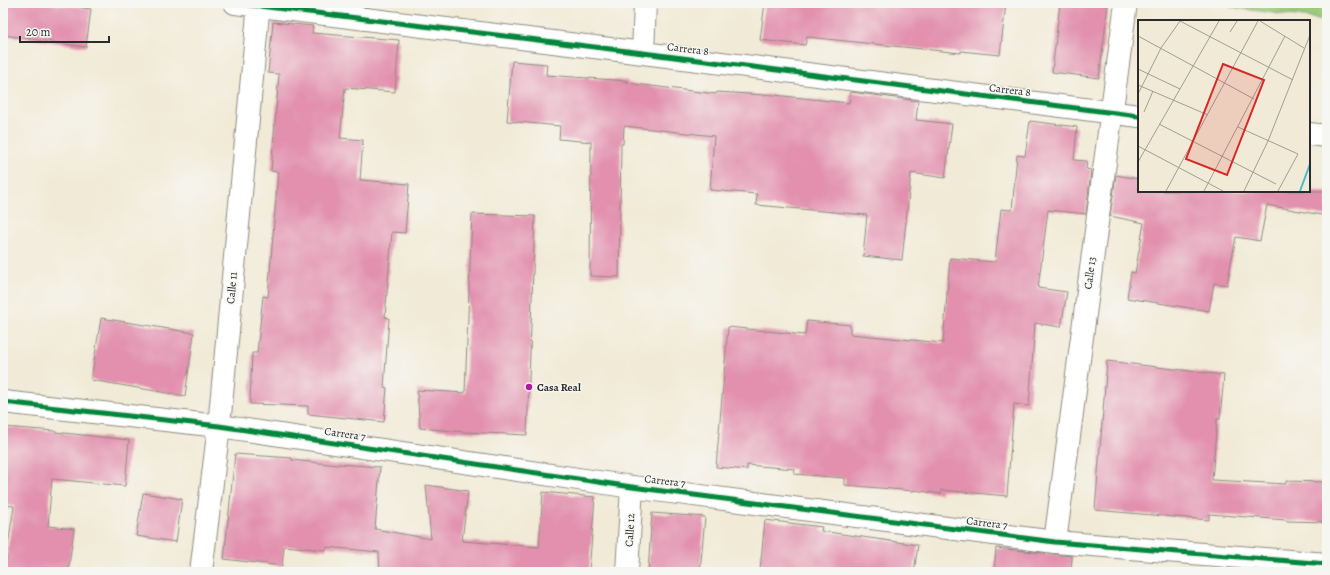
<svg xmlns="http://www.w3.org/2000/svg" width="1330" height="575" font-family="Alegreya,serif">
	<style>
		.green { fill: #9ccb7a; stroke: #647b52 }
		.building { fill: #e290ad }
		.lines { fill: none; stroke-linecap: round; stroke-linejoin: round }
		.minor-casing { stroke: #8e8a80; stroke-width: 24 }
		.minor { stroke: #fff; stroke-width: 22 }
		.cycleway-casing { stroke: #f6f6f2; stroke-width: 8 }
		.cycleway { stroke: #00873e; stroke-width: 5 }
		.poi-dot { fill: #b5179e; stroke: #f6f6f2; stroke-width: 1.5 }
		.labels { text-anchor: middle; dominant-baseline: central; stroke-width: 3; stroke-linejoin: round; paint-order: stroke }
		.street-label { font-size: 11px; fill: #2b2b2b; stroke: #f6f6f2 }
		.poi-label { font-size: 11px; font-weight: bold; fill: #2b2b2b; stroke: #f6f6f2; text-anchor: start }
		.inset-river { fill: none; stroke: #4eb9cb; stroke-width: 2 }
		.inset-road { fill: none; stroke: #a29e92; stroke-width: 1 }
		.view { fill: #d62828; fill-opacity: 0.15; stroke: #d62828; stroke-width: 2 }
		.inset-edge { fill: none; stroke: #2b2b2b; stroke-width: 2 }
	</style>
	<rect width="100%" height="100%" fill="#f6f6f2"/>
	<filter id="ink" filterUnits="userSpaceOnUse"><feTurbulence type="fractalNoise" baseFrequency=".025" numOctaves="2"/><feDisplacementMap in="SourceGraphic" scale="8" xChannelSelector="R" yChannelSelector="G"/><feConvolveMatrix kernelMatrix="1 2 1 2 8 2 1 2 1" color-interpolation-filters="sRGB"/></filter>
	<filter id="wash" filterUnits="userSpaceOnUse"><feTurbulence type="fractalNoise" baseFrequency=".012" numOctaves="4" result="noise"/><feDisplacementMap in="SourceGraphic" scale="16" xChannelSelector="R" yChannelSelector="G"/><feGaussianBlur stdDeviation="0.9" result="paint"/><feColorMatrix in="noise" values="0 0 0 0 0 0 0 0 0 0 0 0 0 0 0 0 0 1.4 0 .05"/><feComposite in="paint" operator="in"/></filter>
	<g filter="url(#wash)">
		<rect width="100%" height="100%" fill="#f1ead6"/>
		<path class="green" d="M 1231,3 L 1327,3 L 1327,20 L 1230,7 Z"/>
		<g id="blocks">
			<g class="building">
				<path d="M 3,3 L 46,3 L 91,9 L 86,47 L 3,35 Z"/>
				<path d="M 765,3 L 1006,3 L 1000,55 L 961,51 L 961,53 L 807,37 L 805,45 L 760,40 Z"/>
				<path d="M 1060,3 L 1091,3 L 1108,5 L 1099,78 L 1052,72 Z"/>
				<path d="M 273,22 L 313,26 L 312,33 L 399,40 L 395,92 L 345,88 L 340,138 L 363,140 L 360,180 L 409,184 L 405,233 L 392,232 L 385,317 L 389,318 L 384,387 L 387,388 L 384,422 L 308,414 L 308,406 L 250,404 L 252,353 L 257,353 L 263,296 L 268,297 L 278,172 L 271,171 L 279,74 L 268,73 Z"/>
				<path d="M 512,61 L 547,64 L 546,75 L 628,81 L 627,83 L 716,94 L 717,92 L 765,95 L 765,94 L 849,103 L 850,92 L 918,101 L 916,120 L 952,124 L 945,178 L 911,173 L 902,260 L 863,256 L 867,215 L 756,205 L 757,194 L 710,190 L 714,136 L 624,126 L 623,144 L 621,144 L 619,277 L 590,276 L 591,142 L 559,139 L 560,126 L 507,121 Z"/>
				<path d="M 1030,121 L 1077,127 L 1074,160 L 1087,161 L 1086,169 L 1091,170 L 1086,214 L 1048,210 L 1038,288 L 1067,292 L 1061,327 L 1035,323 L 1029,406 L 1014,404 L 1007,496 L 941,490 L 941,494 L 914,490 L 914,491 L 845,485 L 845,478 L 794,474 L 795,469 L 747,465 L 747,470 L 716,467 L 728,327 L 805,335 L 807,321 L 850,325 L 850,334 L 943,343 L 950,258 L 995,262 L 1001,209 L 1012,210 L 1017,155 L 1025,156 Z"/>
				<path d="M 1116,175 L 1139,179 L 1139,191 L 1327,191 L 1327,216 L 1267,205 L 1260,241 L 1236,237 L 1227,285 L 1214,283 L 1209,311 L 1127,298 L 1131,272 L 1135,273 L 1144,223 L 1110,216 Z"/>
				<path d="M 472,214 L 535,216 L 527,435 L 464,432 L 420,428 L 417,390 L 465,393 Z"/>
				<path d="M 101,318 L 194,333 L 185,396 L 91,380 Z"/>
				<path d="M 1107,361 L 1224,375 L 1220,419 L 1217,419 L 1212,480 L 1286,484 L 1286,481 L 1327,482 L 1327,522 L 1286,521 L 1286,520 L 1209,514 L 1209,520 L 1095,510 Z"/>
				<path d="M 3,427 L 55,431 L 55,432 L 129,440 L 125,486 L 52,479 L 48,526 L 74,529 L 68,572 L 4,572 L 14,506 L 3,505 Z"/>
				<path d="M 235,454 L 292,458 L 292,460 L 338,465 L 338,464 L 380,467 L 375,529 L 431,539 L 426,485 L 468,491 L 462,541 L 539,547 L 543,492 L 595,497 L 589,572 L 380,572 L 379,552 L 327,547 L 326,550 L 284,546 L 282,566 L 224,559 Z"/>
				<path d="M 143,493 L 182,499 L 176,542 L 136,536 Z"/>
				<path d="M 652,513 L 705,517 L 700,572 L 648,572 Z"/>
				<path d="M 765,520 L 822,527 L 821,531 L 918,545 L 914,572 L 777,572 L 760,570 Z"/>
				<path d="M 996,548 L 1072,556 L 1071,572 L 994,572 Z"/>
			</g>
		</g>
	</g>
	<g filter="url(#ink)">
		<use href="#blocks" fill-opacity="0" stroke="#8e8a80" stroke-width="1"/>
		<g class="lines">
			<defs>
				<g id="minor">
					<path d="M 235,3 L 643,53 L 1139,116"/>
					<path d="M 643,53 L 645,3"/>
					<path d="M 1309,134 L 1327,136"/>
					<path d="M 3,402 L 219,426 L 632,487 L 1055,542 L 1327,564"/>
					<path d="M 1055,542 L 1126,3"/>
					<path d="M 201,572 L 219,426 L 259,3"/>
					<path d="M 627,572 L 632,487"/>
				</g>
			</defs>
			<use href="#minor" class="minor-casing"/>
			<use href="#minor" class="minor"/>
			<defs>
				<g id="cycleway">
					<path d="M 235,3 L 643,53 L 1139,116"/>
					<path d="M 3,402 L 219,426 L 632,487 L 1055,542 L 1327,564"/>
				</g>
			</defs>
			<use href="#cycleway" class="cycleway-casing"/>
			<use href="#cycleway" class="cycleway"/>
		</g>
	</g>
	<circle class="poi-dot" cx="529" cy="387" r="4"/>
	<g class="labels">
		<g class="street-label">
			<text transform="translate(688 49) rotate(7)">Carrera 8</text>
			<text transform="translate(1010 90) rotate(7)">Carrera 8</text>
			<text transform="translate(1090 273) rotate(-82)">Calle 13</text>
			<text transform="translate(232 288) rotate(-85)">Calle 11</text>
			<text transform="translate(345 434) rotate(8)">Carrera 7</text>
			<text transform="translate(665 481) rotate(7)">Carrera 7</text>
			<text transform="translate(987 523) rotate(7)">Carrera 7</text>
			<text transform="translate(630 530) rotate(-87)">Calle 12</text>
		</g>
		<g class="poi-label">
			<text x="537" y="387">Casa Real</text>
		</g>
	</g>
	<g transform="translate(1138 20)">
		<rect width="172" height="172" fill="#f1ead6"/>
		<path class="inset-river" d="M 162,171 L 172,144"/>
		<path class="inset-road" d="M 42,1 L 155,60M 122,1 L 166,28M 92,12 L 99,1M 0,16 L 116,79M 0,49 L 42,69M 0,65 L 70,95M 0,74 L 23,28 L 42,1M 6,92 L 15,71M 21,104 L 138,164M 100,107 L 160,134 L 140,171M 0,126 L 85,171M 0,142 L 81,1M 28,171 L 120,1M 66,171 L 147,16M 106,171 L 130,121 L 172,15"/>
		<path class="view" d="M 85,44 L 126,60 L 89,155 L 48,139 Z"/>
		<rect width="172" height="172" class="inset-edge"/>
	</g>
	<rect width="1330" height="575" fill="none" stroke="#f6f6f2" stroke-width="16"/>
	<path d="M20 36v6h89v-6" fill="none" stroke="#2b2b2b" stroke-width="2"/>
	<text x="26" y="36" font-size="12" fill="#2b2b2b" stroke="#f6f6f2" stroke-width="3" paint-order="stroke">20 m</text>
</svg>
